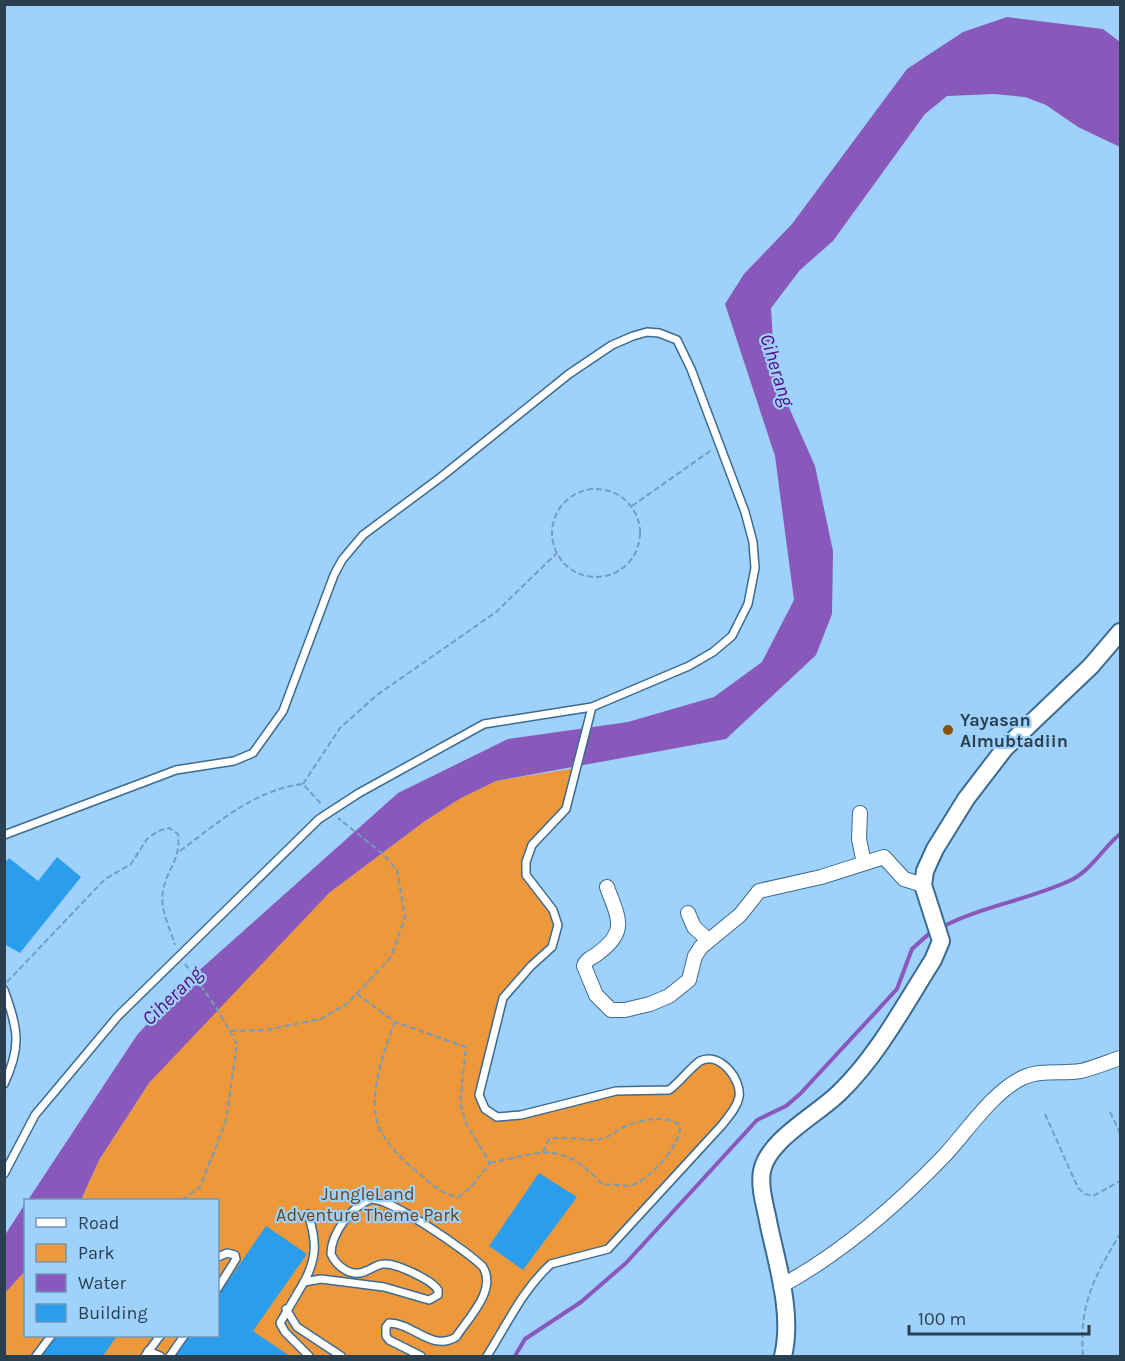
<svg xmlns="http://www.w3.org/2000/svg" width="1125" height="1361" font-family="Karla,sans-serif">
	<style>
		.green { fill: #ed983b }
		.water { fill: #8858bb }
		.lines { fill: none; stroke-linecap: round; stroke-linejoin: round }
		.stream { stroke: #8858bb; stroke-width: 4 }
		.building { fill: #2a9eed }
		.service-casing { stroke: #3c6b91; stroke-width: 10 }
		.minor-casing { stroke: #3c6b91; stroke-width: 16 }
		.tertiary-casing { stroke: #3c6b91; stroke-width: 20 }
		.path { stroke: #749dbe; stroke-width: 2; stroke-dasharray: 6 3; stroke-linecap: butt }
		.service { stroke: #fff; stroke-width: 7 }
		.minor { stroke: #fff; stroke-width: 14 }
		.tertiary { stroke: #fff; stroke-width: 16 }
		.poi-dot { fill: #8a5107; stroke: #9ed1fc; stroke-width: 2 }
		.labels { text-anchor: middle; dominant-baseline: central; stroke-width: 4.5; stroke-linejoin: round; paint-order: stroke }
		.poi-label { font-size: 18px; font-weight: bold; fill: #2a3f50; stroke: #9ed1fc; text-anchor: start }
		.park-label { font-size: 18px; fill: #6a451f; stroke: #9ed1fc }
		.water-label { font-size: 20px; font-style: italic; fill: #550889; stroke: #9ed1fc }
	</style>
	<rect width="100%" height="100%" fill="#9ed1fc"/>
	<path class="green" d="M 577,768 L 566,809 L 532,845 L 527,875 L 553,910 L 558,925 L 552,947 L 503,998 L 479,1095 L 485,1109 L 497,1117 L 616,1091 L 669,1090 L 700,1062 L 715,1061 L 738,1082 L 735,1108 L 608,1249 L 544,1270 L 487,1356 L 5,1356 L 5,1293 L 25,1271 L 26,1336 L 218,1336 L 218,1200 L 81,1200 L 99,1160 L 149,1083 L 234,988 L 329,893 L 425,821 L 461,798 L 496,781 Z"/>
	<g class="water">
		<path d="M 1007,17 L 1103,29 L 1120,42 L 1120,147 L 1078,127 L 1046,105 L 1025,97 L 994,94 L 947,96 L 925,114 L 833,241 L 800,270 L 771,308 L 775,376 L 815,466 L 833,551 L 832,614 L 816,655 L 726,739 L 496,781 L 461,798 L 425,821 L 329,893 L 149,1083 L 99,1160 L 81,1200 L 28,1200 L 137,1035 L 185,983 L 398,793 L 508,739 L 628,722 L 714,697 L 762,662 L 794,600 L 775,456 L 725,304 L 744,274 L 792,224 L 907,69 L 963,32 Z"/>
		<path d="M 25,1204 L 25,1271 L 5,1293 L 5,1235 Z"/>
	</g>
	<g class="lines">
		<g class="stream">
			<path d="M 837,198 L 882,138 L 930,83"/>
			<path d="M 942,927 C 982,906 1028,900 1069,881 C 1090,872 1103,848 1120,834"/>
			<path d="M 515,1356 L 525,1339 L 581,1302 L 626,1263 L 757,1120 L 786,1106 L 800,1094 L 897,989 L 912,949 L 932,931"/>
		</g>
	</g>
	<g class="building">
		<path d="M 57,857 L 81,877 L 20,953 L 4,944 L 4,864 L 9,858 L 38,881 Z"/>
		<path d="M 539,1173 L 577,1197 L 523,1270 L 489,1246 Z"/>
		<path d="M 266,1226 L 307,1254 L 253,1331 L 290,1356 L 175,1356 L 190,1336 L 218,1336 L 218,1296 Z"/>
		<path d="M 57,1336 L 117,1336 L 103,1356 L 41,1356 Z"/>
	</g>
	<g class="lines">
		<defs>
			<g id="service">
				<path d="M 4,835 L 176,770 L 234,761 L 253,753 L 283,711 L 334,575 L 342,560 L 363,535 L 441,477 L 569,374 L 612,345 L 633,336 L 647,332 L 659,333 L 677,340 L 691,369 L 745,512 L 753,542 L 755,568 L 748,604 L 732,636 L 713,652 L 689,666 L 592,707 L 484,724 L 359,793 L 319,819 L 118,1016 L 35,1115 L 4,1174"/>
				<path d="M 4,990 C 18,1029 22,1046 4,1084"/>
				<path d="M 308,1214 C 317,1241 317,1258 304,1282 L 321,1279 L 384,1287 L 429,1300 L 438,1295 L 438,1290 C 432,1280 396,1263 384,1264 C 377,1264 372,1269 366,1271 C 352,1278 337,1267 331,1254 C 331,1233 352,1206 371,1199 C 390,1198 469,1252 483,1267 C 497,1290 469,1317 456,1337 C 432,1352 413,1323 389,1323 L 386,1327 L 386,1336 L 389,1340 L 421,1356"/>
				<path d="M 218,1257 L 227,1253 L 235,1255 L 236,1259 L 218,1288"/>
				<path d="M 304,1282 L 280,1323 L 285,1332 L 309,1356"/>
				<path d="M 286,1309 L 297,1327 L 341,1356"/>
				<path d="M 148,1351 L 160,1356"/>
				<path d="M 36,1356 L 51,1336"/>
				<path d="M 145,1356 L 160,1336"/>
				<path d="M 170,1356 L 184,1336"/>
				<path d="M 487,1356 C 506,1326 523,1289 551,1264 L 608,1249 L 722,1125 C 728,1117 737,1108 739,1097 C 742,1080 720,1051 700,1061 C 691,1067 679,1083 669,1090 L 616,1091 L 521,1115 L 497,1117 L 485,1109 L 479,1095 L 503,998 L 531,966 L 552,947 L 558,925 L 553,910 L 526,875 L 526,862 L 532,845 L 566,809 L 592,707"/>
			</g>
			<g id="minor">
				<path d="M 860,813 L 859,839 L 864,863"/>
				<path d="M 607,887 C 618,918 629,931 597,954 C 592,958 586,959 584,966 L 596,995 L 611,1010 L 625,1010 L 650,1004 L 669,996 L 689,980 L 695,956 L 701,947 L 740,915 L 759,891 L 821,877 L 884,857 L 904,879 L 923,885"/>
				<path d="M 688,913 L 694,927 L 708,940"/>
				<path d="M 781,1286 C 842,1253 897,1205 945,1155 C 967,1131 993,1092 1022,1078 C 1040,1069 1062,1074 1081,1071 C 1094,1068 1108,1062 1120,1058"/>
			</g>
			<path id="tertiary" d="M 783,1356 C 793,1315 778,1267 769,1226 C 766,1208 759,1189 762,1171 C 768,1139 819,1114 841,1091 C 878,1055 905,1004 933,960 L 941,941 L 923,885 L 925,871 L 935,849 L 966,799 L 1005,748 L 1091,666 L 1120,632"/>
		</defs>
		<use href="#service" class="service-casing"/>
		<use href="#minor" class="minor-casing"/>
		<use href="#tertiary" class="tertiary-casing"/>
		<g class="path">
			<circle cx="596" cy="533" r="44"/>
			<path d="M 632,506 L 713,449"/>
			<path d="M 303,784 L 340,728 L 377,695 L 496,612 L 557,553"/>
			<path d="M 180,851 C 219,822 254,790 303,784 L 322,805"/>
			<path d="M 7,982 L 105,879 L 131,864 L 147,839 L 158,831 L 169,828 L 178,834 C 181,862 167,867 163,891 C 159,908 171,930 175,945"/>
			<path d="M 357,994 L 395,1022 L 466,1047 L 460,1103 L 466,1123 L 490,1163 L 471,1187 L 458,1197 C 441,1194 429,1182 416,1171 C 403,1160 387,1145 380,1129 C 366,1101 384,1050 395,1022"/>
			<path d="M 231,1031 L 266,1030 L 321,1019 L 348,1003 L 391,957 L 405,917 L 397,870 L 384,855 L 338,818"/>
			<path d="M 1110,1112 L 1120,1133"/>
			<path d="M 1045,1114 L 1078,1188 L 1085,1194 L 1093,1196 L 1120,1181"/>
			<path d="M 490,1163 C 543,1152 561,1140 602,1184 C 611,1184 622,1187 631,1185 C 648,1182 682,1144 680,1126 C 669,1114 641,1120 626,1126 C 617,1130 610,1137 601,1139 C 583,1142 566,1135 549,1139 L 543,1152"/>
			<path d="M 182,1200 L 200,1187 L 226,1121 L 237,1044 L 216,1007 L 185,964"/>
			<path d="M 1083,1356 C 1079,1304 1094,1277 1120,1234"/>
		</g>
		<use href="#service" class="service"/>
		<use href="#minor" class="minor"/>
		<use href="#tertiary" class="tertiary"/>
	</g>
	<circle class="poi-dot" cx="948" cy="730" r="6"/>
	<g class="labels">
		<g class="poi-label">
			<text x="960" y="720">Yayasan<tspan x="960" dy="21">Almubtadiin</tspan></text>
		</g>
		<g class="park-label">
			<text x="368" y="1194">JungleLand<tspan x="368" dy="21">Adventure Theme Park</tspan></text>
		</g>
		<g class="water-label">
			<text transform="translate(777 370) rotate(73)">Ciherang</text>
			<text transform="translate(172 996) rotate(-44)">Ciherang</text>
		</g>
	</g>
	<rect width="1125" height="1361" fill="none" stroke="#2a3f50" stroke-width="12"/>
	<rect x="24" y="1199" width="195" height="138" fill="#9ed1fc" stroke="#7097b7" stroke-width="1.5"/>
	<rect x="36" y="1218" width="30" height="9" fill="#ffffff" stroke="#7097b7" stroke-width="1.5"/>
	<text x="78" y="1229" font-size="18" fill="#2a3f50">Road</text>
	<rect x="36" y="1244" width="30" height="18" fill="#ed983b" stroke="#7097b7" stroke-width="1.5"/>
	<text x="78" y="1259" font-size="18" fill="#2a3f50">Park</text>
	<rect x="36" y="1274" width="30" height="18" fill="#8858bb" stroke="#7097b7" stroke-width="1.5"/>
	<text x="78" y="1289" font-size="18" fill="#2a3f50">Water</text>
	<rect x="36" y="1304" width="30" height="18" fill="#2a9eed" stroke="#7097b7" stroke-width="1.5"/>
	<text x="78" y="1319" font-size="18" fill="#2a3f50">Building</text>
	<path d="M909 1325v9h180v-9" fill="none" stroke="#2a3f50" stroke-width="3"/>
	<text x="918" y="1325" font-size="18" fill="#2a3f50" stroke="#9ed1fc" stroke-width="4.5" paint-order="stroke">100 m</text>
</svg>
